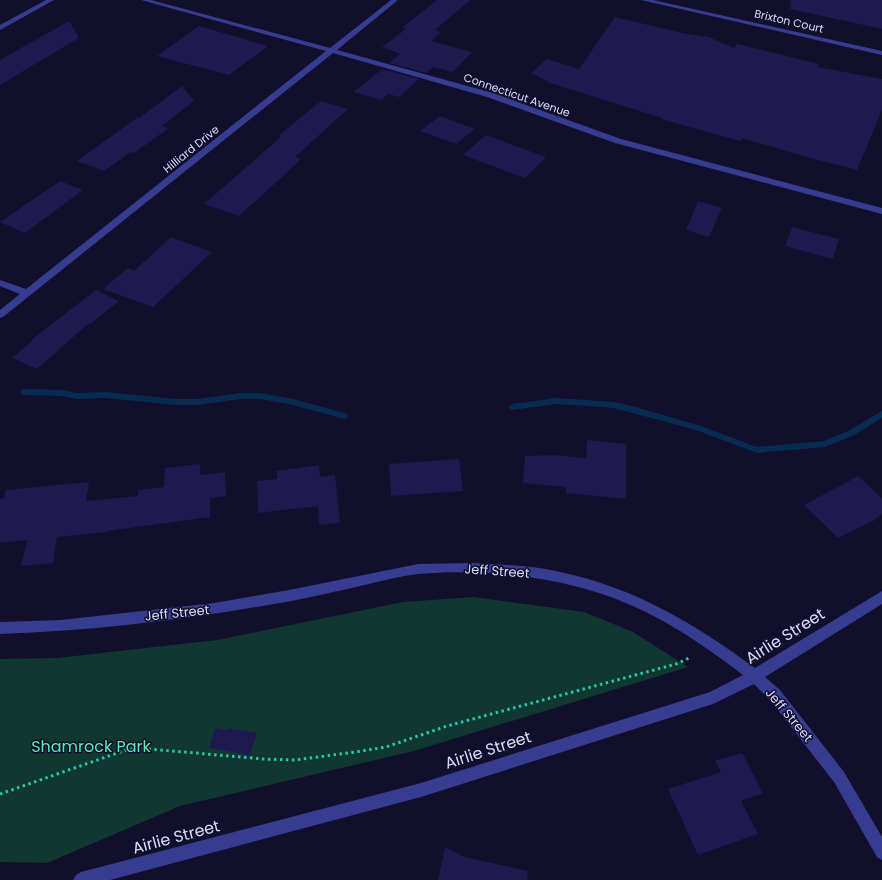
<svg xmlns="http://www.w3.org/2000/svg" width="882" height="880" font-family="Poppins,sans-serif">
	<style>
		.green { fill: #113731 }
		.lines { fill: none; stroke-linecap: round; stroke-linejoin: round }
		.stream { fill: #082b52; fill-rule: evenodd }
		.building { fill: #1e194f }
		.path { stroke: #26c7ac; stroke-width: 3; stroke-dasharray: 2.5 3.5; stroke-linecap: butt }
		.minor { fill: #363c8f; fill-rule: evenodd }
		.labels { text-anchor: middle; dominant-baseline: central; stroke-width: 3; stroke-linejoin: round; paint-order: stroke }
		.far-street-label { font-size: 11px; fill: #dadaff; stroke: #110f2c }
		.street-label { font-size: 13px; fill: #dadaff; stroke: #110f2c }
		.near-street-label { font-size: 16px; fill: #dadaff; stroke: #110f2c }
		.near-park-label { font-size: 16px; fill: #5beab7; stroke: #110f2c }
	</style>
	<rect width="100%" height="100%" fill="#110f2c"/>
	<path class="green" d="M 474,597 L 584,612 L 633,632 L 688,667 L 414,751 L 180,806 L 47,863 L 0,862 L 0,659 L 57,658 L 217,640 L 403,602 Z"/>
	<g class="lines">
		<g class="stream">
			<path d="M 24,389 L 62,390 L 77,393 L 106,392 L 176,399 L 198,399 L 240,393 L 260,393 L 289,398 L 345,413 L 349,416 L 345,419 L 289,404 L 260,399 L 240,399 L 198,405 L 176,405 L 106,398 L 77,399 L 62,396 L 24,395 L 20,392 Z"/>
			<path d="M 557,398 L 614,402 L 636,407 L 701,426 L 757,447 L 824,441 L 848,431 L 882,411 L 882,418 L 854,435 L 825,447 L 757,453 L 696,430 L 614,408 L 557,404 L 512,410 L 508,407 L 512,404 Z"/>
		</g>
	</g>
	<g class="building">
		<path d="M 437,0 L 470,0 L 435,30 L 441,32 L 431,41 L 472,52 L 453,72 L 433,67 L 426,73 L 389,63 L 400,54 L 382,47 L 406,29 L 402,28 Z"/>
		<path d="M 791,0 L 882,0 L 882,29 L 790,9 Z"/>
		<path d="M 615,17 L 682,33 L 709,37 L 734,48 L 737,44 L 819,64 L 817,67 L 882,79 L 882,110 L 857,170 L 814,159 L 742,138 L 740,141 L 661,119 L 662,118 L 550,83 L 531,73 L 547,59 L 579,69 Z"/>
		<path d="M 69,21 L 79,38 L 0,85 L 0,60 Z"/>
		<path d="M 199,26 L 268,46 L 229,75 L 157,56 Z"/>
		<path d="M 382,69 L 419,79 L 399,97 L 388,94 L 381,100 L 354,92 Z"/>
		<path d="M 182,86 L 194,101 L 162,126 L 169,128 L 134,153 L 131,152 L 104,171 L 77,161 L 138,117 L 139,118 Z"/>
		<path d="M 321,101 L 348,109 L 295,157 L 301,159 L 281,178 L 239,216 L 204,204 L 281,137 L 278,136 Z"/>
		<path d="M 440,116 L 475,129 L 456,144 L 420,131 Z"/>
		<path d="M 486,135 L 513,145 L 546,157 L 525,178 L 463,155 Z"/>
		<path d="M 60,181 L 83,190 L 25,233 L 0,222 Z"/>
		<path d="M 698,201 L 722,208 L 709,237 L 686,230 Z"/>
		<path d="M 792,227 L 839,239 L 833,259 L 785,246 Z"/>
		<path d="M 171,237 L 212,252 L 153,307 L 103,289 L 128,268 L 134,271 Z"/>
		<path d="M 96,290 L 119,301 L 90,324 L 89,323 L 37,369 L 12,358 L 32,341 L 31,340 Z"/>
		<path d="M 587,440 L 626,444 L 626,499 L 566,493 L 566,487 L 523,483 L 525,456 L 553,455 L 586,458 Z"/>
		<path d="M 459,459 L 463,491 L 391,496 L 389,464 Z"/>
		<path d="M 200,464 L 200,475 L 225,472 L 226,496 L 210,498 L 210,517 L 107,531 L 107,532 L 57,537 L 53,563 L 21,566 L 27,540 L 0,543 L 0,499 L 4,499 L 6,490 L 89,482 L 86,501 L 138,496 L 138,490 L 164,487 L 165,468 Z"/>
		<path d="M 319,465 L 320,477 L 335,475 L 340,523 L 319,525 L 318,506 L 258,513 L 257,481 L 277,479 L 277,471 Z"/>
		<path d="M 858,476 L 882,498 L 882,514 L 873,521 L 838,538 L 804,505 Z"/>
		<path d="M 215,728 L 227,730 L 228,728 L 257,733 L 250,755 L 209,748 Z"/>
		<path d="M 742,753 L 763,793 L 741,801 L 758,834 L 698,855 L 668,789 L 721,772 L 715,761 Z"/>
		<path d="M 445,847 L 465,857 L 528,871 L 527,880 L 438,880 Z"/>
	</g>
	<g class="lines">
		<path class="path" d="M 0,794 L 126,750 L 138,748 L 263,759 L 295,760 L 355,752 L 386,747 L 447,726 L 676,664 L 689,658"/>
		<g class="minor">
			<path d="M 46,0 L 54,0 L 0,30 L 0,25 Z"/>
			<path d="M 141,0 L 151,0 L 330,48 L 391,0 L 398,0 L 337,50 L 493,93 L 621,139 L 882,208 L 882,214 L 615,143 L 487,97 L 333,53 L 3,317 L 0,318 L 0,310 L 20,294 L 0,286 L 0,280 L 26,289 L 326,51 Z"/>
			<path d="M 641,0 L 653,0 L 882,51 L 882,55 Z"/>
			<path d="M 472,563 C 501,565 531,565 560,572 C 636,588 693,623 755,668 L 882,591 L 882,604 L 765,677 L 780,690 L 844,772 L 882,837 L 882,860 L 877,857 L 834,782 L 770,700 L 754,684 L 713,704 L 421,797 L 110,880 L 73,880 L 76,875 L 81,872 L 421,783 L 710,692 L 743,675 C 713,652 680,629 646,612 C 578,578 493,568 418,574 C 402,576 385,580 369,584 C 337,591 306,599 274,604 C 183,620 92,631 0,634 L 0,622 L 61,620 L 214,603 L 289,590 L 418,564 Z"/>
		</g>
	</g>
	<g class="labels">
		<g class="far-street-label">
			<text transform="translate(789 21) rotate(13)">Brixton Court</text>
			<text transform="translate(517 95) rotate(19)">Connecticut Avenue</text>
			<text transform="translate(191 149) rotate(-39)">Hilliard Drive</text>
		</g>
		<g class="street-label">
			<text transform="translate(497 571) rotate(4)">Jeff Street</text>
			<text transform="translate(177 613) rotate(-6)">Jeff Street</text>
			<text transform="translate(789 715) rotate(50)">Jeff Street</text>
		</g>
		<g class="near-street-label">
			<text transform="translate(785 636) rotate(-32)">Airlie Street</text>
			<text transform="translate(488 750) rotate(-18)">Airlie Street</text>
			<text transform="translate(176 837) rotate(-15)">Airlie Street</text>
		</g>
		<g class="near-park-label">
			<text x="91" y="746">Shamrock Park</text>
		</g>
	</g>
</svg>
